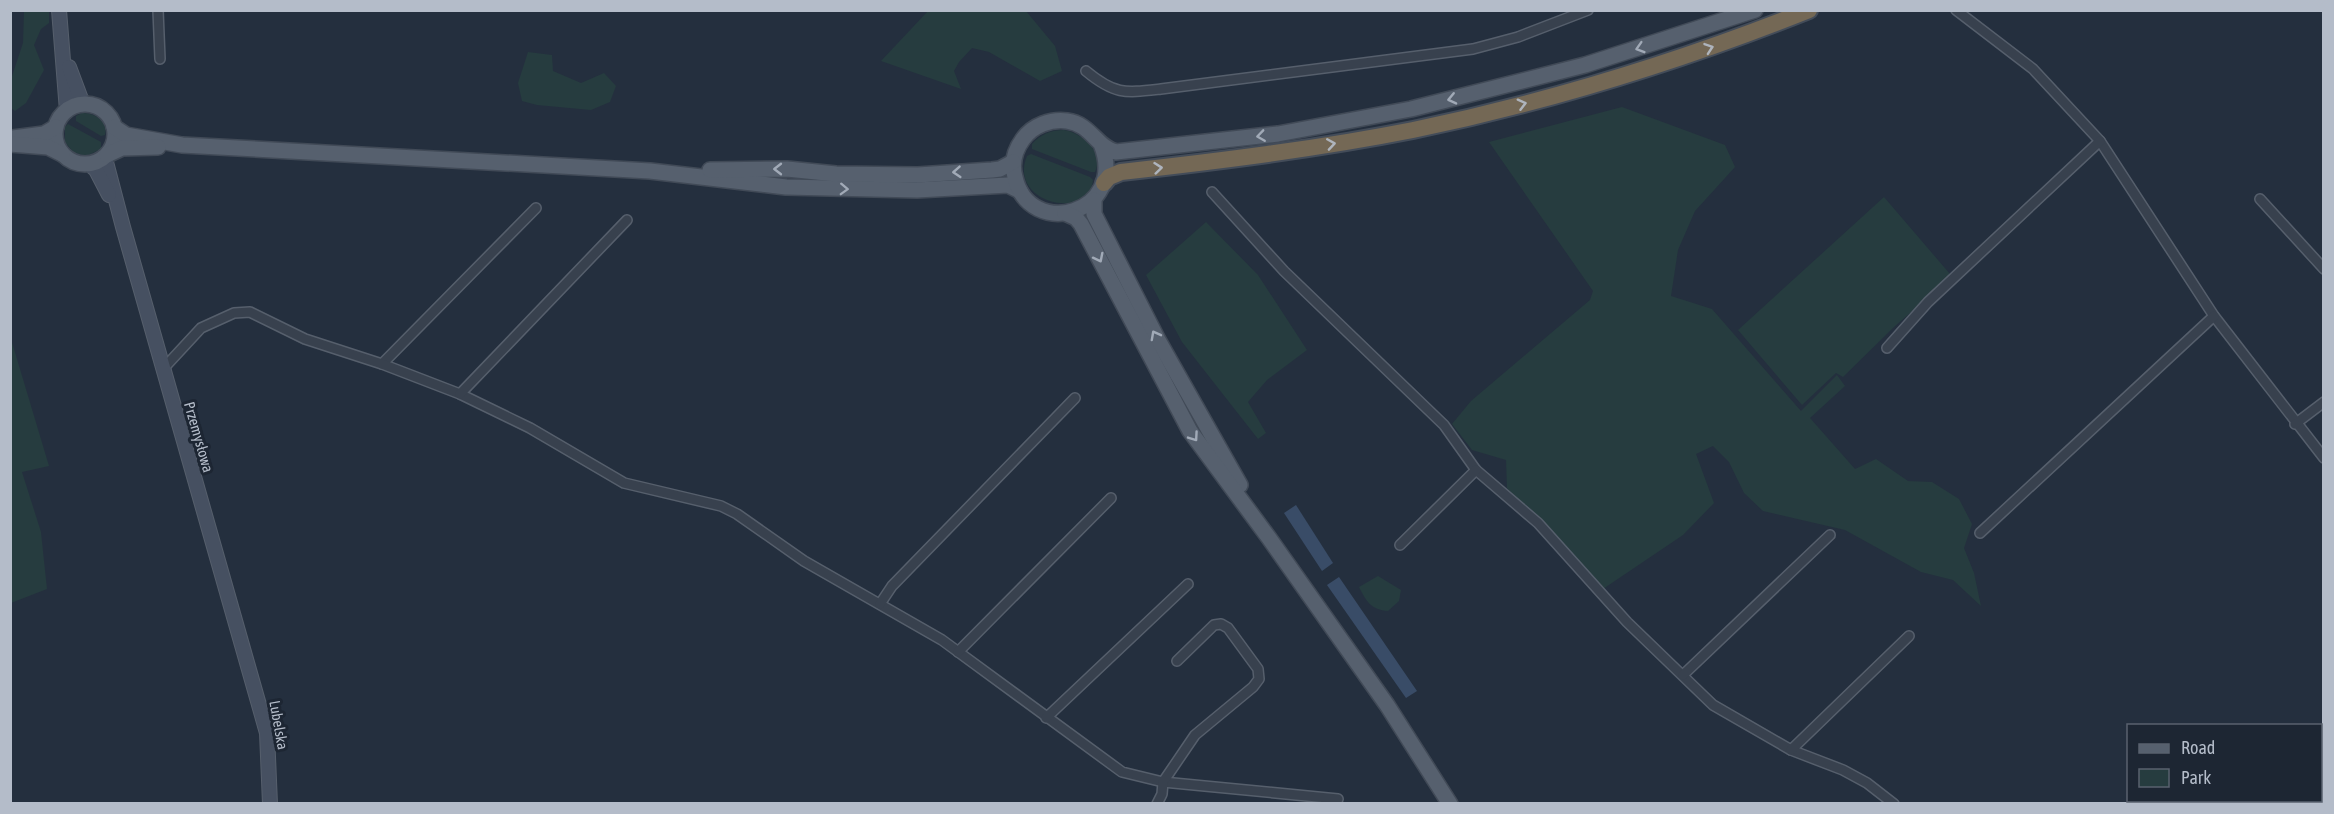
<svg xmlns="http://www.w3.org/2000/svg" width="2334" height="814" font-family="'Asap Condensed',sans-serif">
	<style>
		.green { fill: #263c3f }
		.water { fill: #394c67 }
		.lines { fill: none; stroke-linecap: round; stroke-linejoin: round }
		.street-casing { stroke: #565f6c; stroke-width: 12 }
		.secondary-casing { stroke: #565f6c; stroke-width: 16 }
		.primary-casing { stroke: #414a57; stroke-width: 18 }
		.highway-casing { stroke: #434c59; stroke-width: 20 }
		.street { stroke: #38414e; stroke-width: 9 }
		.secondary { stroke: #465061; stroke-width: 14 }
		.primary { stroke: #56606e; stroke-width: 15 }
		.highway { stroke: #746855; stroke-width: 16 }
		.oneway { stroke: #a1aab7 }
		.oneway2 { stroke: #aeb4bd }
		.labels { text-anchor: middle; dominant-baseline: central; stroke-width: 6; stroke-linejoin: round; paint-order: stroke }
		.street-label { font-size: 15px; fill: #b4bcc9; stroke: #1d2633 }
	</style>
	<rect width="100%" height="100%" fill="#242f3e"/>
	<g class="green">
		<path d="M 24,11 L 49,11 L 49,23 L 41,29 L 34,45 L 44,70 L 26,103 L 15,111 L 11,108 L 11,79 L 23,43 Z"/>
		<path d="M 928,11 L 1026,11 L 1055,46 L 1062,71 L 1040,81 L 989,52 L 972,48 L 959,62 L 954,71 L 961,89 L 881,61 Z"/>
		<path d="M 528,52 L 552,55 L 553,71 L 581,83 L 604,73 L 616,86 L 610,102 L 591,110 L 537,105 L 522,101 L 518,83 Z"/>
		<path d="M 1622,107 L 1725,145 L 1735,167 L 1695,211 L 1678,250 L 1671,296 L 1712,309 L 1801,411 L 1837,375 L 1845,386 L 1810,418 L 1855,469 L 1876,459 L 1908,481 L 1932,482 L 1959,499 L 1972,524 L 1964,548 L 1974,573 L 1981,606 L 1953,580 L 1921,572 L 1845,530 L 1763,511 L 1744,493 L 1729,462 L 1713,446 L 1696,454 L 1714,503 L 1683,535 L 1600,591 L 1507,488 L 1506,460 L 1472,450 L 1452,424 L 1471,401 L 1590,300 L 1593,291 L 1489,142 Z"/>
		<path d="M 82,113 C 95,113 108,121 105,135 L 101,136 L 76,121 L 76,116 Z"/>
		<path d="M 68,124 L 101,142 L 101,149 L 86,156 L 73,152 L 65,142 L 65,127 Z"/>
		<path d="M 1064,130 C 1082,133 1105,152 1095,172 L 1091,172 L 1032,149 L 1032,144 C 1041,134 1051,130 1064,130 Z"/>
		<path d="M 1031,154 L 1090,177 L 1093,180 C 1089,222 1007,203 1027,156 Z"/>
		<path d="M 1884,197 L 1950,274 L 1934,292 L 1894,327 L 1843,377 L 1836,373 L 1802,405 L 1738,330 Z"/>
		<path d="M 1206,222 L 1258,275 L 1307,350 L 1267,380 L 1248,402 L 1266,433 L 1258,439 L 1182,342 L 1146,275 Z"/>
		<path d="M 11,339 L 49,466 L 22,472 L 41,532 L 47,589 L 11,603 Z"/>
		<path d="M 1378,576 L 1401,590 L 1399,601 L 1388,611 C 1371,610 1366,601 1359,587 Z"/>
	</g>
	<g class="water">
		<path d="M 1296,505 L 1333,563 L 1322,571 L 1284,513 Z"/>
		<path d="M 1339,577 L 1417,691 L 1406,698 L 1327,585 Z"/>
	</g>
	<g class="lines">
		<defs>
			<g id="street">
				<path d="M 158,10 L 160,59"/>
				<path d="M 1956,10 L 2033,69 L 2100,141 L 2214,316 L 2324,458"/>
				<path d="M 1086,71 C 1115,95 1125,93 1161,89 L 1473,49 L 1518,37 L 1588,10"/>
				<path d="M 1212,192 L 1284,271 L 1444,425 L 1476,470 L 1538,523 L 1627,622 L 1713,705 L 1791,750 L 1843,770 L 1867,783 L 1894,804"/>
				<path d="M 2260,199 L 2324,269"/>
				<path d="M 1887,348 L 1928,302 L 2100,141"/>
				<path d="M 382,364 L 536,208"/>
				<path d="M 163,369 L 201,328 L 234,313 L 250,312 L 305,339 L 382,364 L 460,394 L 530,428 L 624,483 L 721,506 L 737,514 L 804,561 L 942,640 L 1122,772 L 1163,782 L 1338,799"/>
				<path d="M 460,394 L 627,220"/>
				<path d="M 2295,424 L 2324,402"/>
				<path d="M 1980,533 L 2214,316"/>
				<path d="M 1400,545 L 1476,470"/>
				<path d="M 880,604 L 892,586 L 1075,398"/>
				<path d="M 958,652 L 1111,498"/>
				<path d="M 1683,675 L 1830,535"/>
				<path d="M 1046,718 L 1188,584"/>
				<path d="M 1791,750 L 1909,636"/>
				<path d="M 1157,804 L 1162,794 L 1163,782 L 1195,735 L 1253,687 L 1259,679 L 1258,669 L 1228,628 L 1221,624 L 1214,625 L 1177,661"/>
			</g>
			<g id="secondary">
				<path d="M 59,10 L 67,111"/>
				<path d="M 69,67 L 81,99 L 85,104"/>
				<path d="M 107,155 L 106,162 L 123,227 L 267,733 L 270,804"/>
				<path d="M 89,164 L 96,170 L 109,195"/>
				<path d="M 2320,751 L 2324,747"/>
				<path d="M 2273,804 L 2276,800"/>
			</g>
			<g id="primary">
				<circle cx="85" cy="134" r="30"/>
				<path d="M 114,127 L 126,135 L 182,145 L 650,171 L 786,187 L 917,190 L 1008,185 L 1020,191"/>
				<path d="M 13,138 L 44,134 L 56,127"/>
				<path d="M 10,144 L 48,147 L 62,154"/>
				<path d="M 1101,144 C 1129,214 1029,241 1015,177 C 1011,163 1015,150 1023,139 C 1033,125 1051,119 1067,121 C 1091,124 1096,147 1116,152 L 1278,134 L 1411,109 L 1585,65 L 1755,10"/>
				<path d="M 107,155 L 122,148 L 158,147"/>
				<path d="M 710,170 L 787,169 L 836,174 L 918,175 L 992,170 L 1000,169 L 1013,162"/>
				<path d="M 1094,200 L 1094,214 L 1158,340 L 1240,485"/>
				<path d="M 1065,213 L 1076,218 L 1081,224 L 1190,431 L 1269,538 L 1387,705 L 1450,804"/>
			</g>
			<path id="highway" d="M 1104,183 L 1109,177 L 1121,172 C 1219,161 1317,149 1413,130 C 1548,102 1681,61 1809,10"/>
		</defs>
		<use href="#street" class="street-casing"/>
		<use href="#secondary" class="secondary-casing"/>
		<use href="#primary" class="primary-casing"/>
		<use href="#highway" class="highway-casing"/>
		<use href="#street" class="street"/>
		<use href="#secondary" class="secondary"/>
		<use href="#primary" class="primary"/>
		<use href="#highway" class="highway"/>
	</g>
	<defs><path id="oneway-chevron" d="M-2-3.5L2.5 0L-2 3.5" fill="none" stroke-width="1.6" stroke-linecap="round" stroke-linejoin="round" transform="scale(1.5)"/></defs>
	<g class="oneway">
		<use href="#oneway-chevron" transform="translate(1640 48) rotate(163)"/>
		<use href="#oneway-chevron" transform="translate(1452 99) rotate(167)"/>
		<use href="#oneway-chevron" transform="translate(1261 136) rotate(172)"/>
		<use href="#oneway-chevron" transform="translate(778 169) rotate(180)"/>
		<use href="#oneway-chevron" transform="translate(957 172) rotate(176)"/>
		<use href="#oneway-chevron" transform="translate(844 189) rotate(2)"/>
		<use href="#oneway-chevron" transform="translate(1099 258) rotate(63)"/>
		<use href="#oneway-chevron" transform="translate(1155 335) rotate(-118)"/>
		<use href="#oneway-chevron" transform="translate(1194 437) rotate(55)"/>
	</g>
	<g class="oneway2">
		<use href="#oneway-chevron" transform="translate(1709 48) rotate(-19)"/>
		<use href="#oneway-chevron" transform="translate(1522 104) rotate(-15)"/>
		<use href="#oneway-chevron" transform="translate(1331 144) rotate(-9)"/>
		<use href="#oneway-chevron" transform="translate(1158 168) rotate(-6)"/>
	</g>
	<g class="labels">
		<g class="street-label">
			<text transform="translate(199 437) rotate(74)">Przemysłowa</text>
			<text transform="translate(279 725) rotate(80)">Lubelska</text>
		</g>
	</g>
	<rect width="2334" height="814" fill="none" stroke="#b4bcc9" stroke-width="24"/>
	<rect x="2127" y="724" width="195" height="78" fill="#1d2633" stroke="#59626f" stroke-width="1.5"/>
	<rect x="2139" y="744" width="30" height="9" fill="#56606e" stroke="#59626f" stroke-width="1.5"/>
	<text x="2181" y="754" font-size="18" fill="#b4bcc9">Road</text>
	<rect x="2139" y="769" width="30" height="18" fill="#263c3f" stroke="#59626f" stroke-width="1.5"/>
	<text x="2181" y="784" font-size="18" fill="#b4bcc9">Park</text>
</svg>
